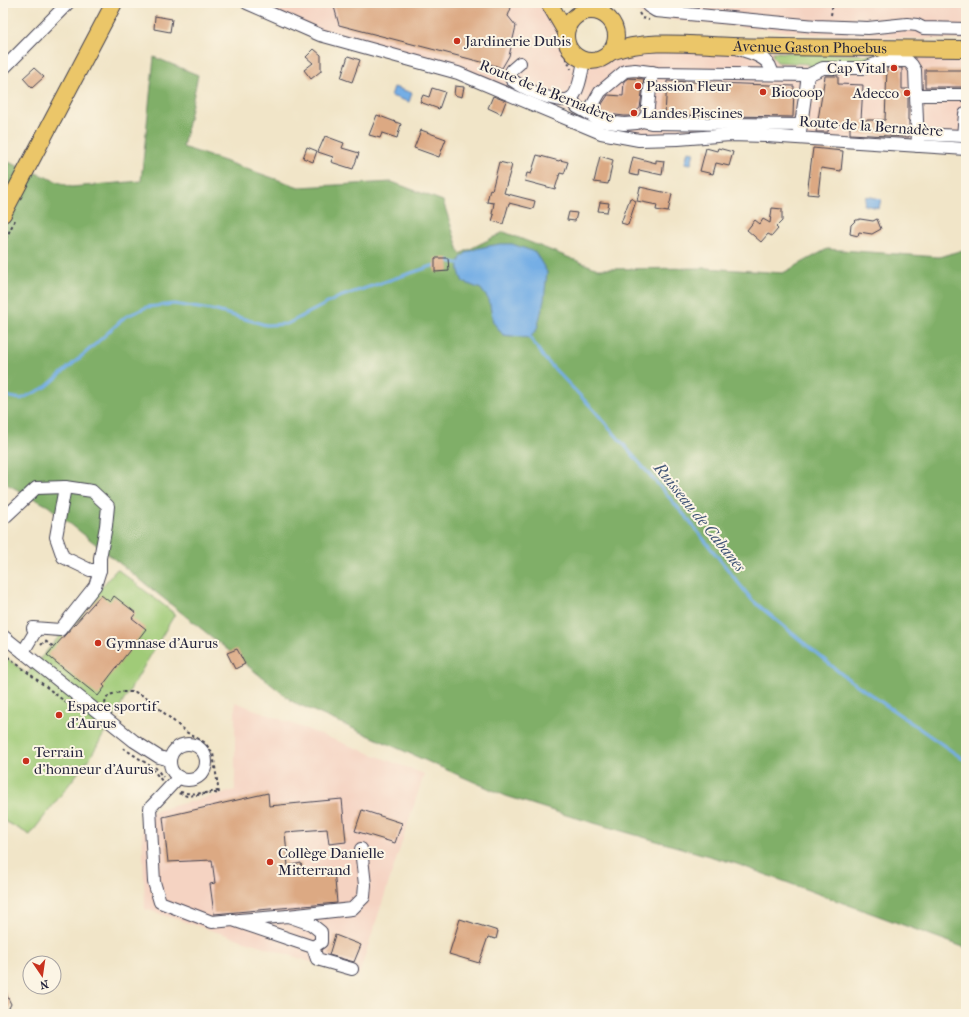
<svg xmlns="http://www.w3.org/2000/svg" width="969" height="1017" font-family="'IM FELL French Canon',serif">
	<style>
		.built { fill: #f5d3c2 }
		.green { fill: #a0cb78; stroke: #61765a }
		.forest { fill: #80af68; stroke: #516852 }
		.water { fill: #74aee5; stroke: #4b6890 }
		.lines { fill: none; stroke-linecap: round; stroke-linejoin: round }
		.stream { stroke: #74aee5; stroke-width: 3 }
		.building { fill: #dca983 }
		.minor-casing { stroke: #413f50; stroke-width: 14 }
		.major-casing { stroke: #413f50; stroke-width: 18 }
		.path { stroke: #413f50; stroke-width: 2; stroke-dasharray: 3 3; stroke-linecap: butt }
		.minor { stroke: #fff; stroke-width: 12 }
		.major { stroke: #ebc669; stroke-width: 16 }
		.poi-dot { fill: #c8321e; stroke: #fcf5e5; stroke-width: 1.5 }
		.labels { text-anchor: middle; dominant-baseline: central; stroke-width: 4; stroke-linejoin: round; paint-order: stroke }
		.poi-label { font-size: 15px; fill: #22223b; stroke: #fcf5e5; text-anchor: start }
		.street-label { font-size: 15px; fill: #22223b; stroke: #fcf5e5 }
		.water-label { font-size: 16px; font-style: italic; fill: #3f5376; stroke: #fcf5e5 }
	</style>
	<rect width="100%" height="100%" fill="#fcf5e5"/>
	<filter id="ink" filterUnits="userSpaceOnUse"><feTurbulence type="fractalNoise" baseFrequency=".025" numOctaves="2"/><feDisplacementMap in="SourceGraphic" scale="8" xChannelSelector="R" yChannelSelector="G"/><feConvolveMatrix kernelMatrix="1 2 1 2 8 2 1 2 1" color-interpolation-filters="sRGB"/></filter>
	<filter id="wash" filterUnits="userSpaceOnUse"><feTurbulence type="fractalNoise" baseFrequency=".012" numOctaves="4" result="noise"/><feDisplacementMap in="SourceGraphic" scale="16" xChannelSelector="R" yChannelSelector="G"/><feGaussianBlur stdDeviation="0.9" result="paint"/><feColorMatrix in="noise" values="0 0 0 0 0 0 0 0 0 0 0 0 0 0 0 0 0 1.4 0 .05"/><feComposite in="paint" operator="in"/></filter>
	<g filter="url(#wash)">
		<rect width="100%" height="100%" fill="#f1e5c8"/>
		<g class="built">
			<path d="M 247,3 L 549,3 L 572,53 L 577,57 L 584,61 L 592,61 L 599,60 L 606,57 L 611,52 L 966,49 L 966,149 L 766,136 L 639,140 L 491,86 L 320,35 Z"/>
			<path d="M 623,3 L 966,3 L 966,40 L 832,36 L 646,17 Z"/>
			<path d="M 235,702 L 424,774 L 358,977 L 145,909 L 142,814 L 235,790 Z"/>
		</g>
		<g class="green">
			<path d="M 773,52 L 882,55 L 882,59 L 865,63 L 809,71 L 809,64 L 777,62 L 772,55 Z"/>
			<path d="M 117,569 L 175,614 L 91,756 L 30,835 L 3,820 L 3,655 L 27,674 Z"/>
		</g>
		<path class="forest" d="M 154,57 L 198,75 L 183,147 L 299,187 L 392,182 L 443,201 L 460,254 L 504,232 L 598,269 L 706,268 L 783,273 L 827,249 L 939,257 L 966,249 L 966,948 L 737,864 L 566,815 L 506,796 L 293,702 L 48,506 L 3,482 L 3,160 L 71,187 L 141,181 Z"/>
		<g class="water">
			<path d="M 394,87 L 412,93 L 409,102 L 391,96 Z"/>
			<path d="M 688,151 L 694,152 L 691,164 L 685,163 Z"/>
			<path d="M 866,196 L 881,199 L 879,208 L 864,205 Z"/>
			<path d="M 500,244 L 512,244 L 535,252 L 547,272 L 544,300 L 537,329 L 530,338 L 503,335 L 493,322 L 489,300 L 481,289 L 463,282 C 448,250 475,249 500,244 Z"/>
		</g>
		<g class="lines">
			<g class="stream">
				<path d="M 448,261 L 462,264"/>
				<path d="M 528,334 L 544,358 L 594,410 L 686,517 L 752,600 L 844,676 L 966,761"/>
				<path d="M 3,393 L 10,397 L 21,399 L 46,387 L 91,348 L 125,317 L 147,307 L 174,304 L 217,311 L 266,325 L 287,324 L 339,297 L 435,265"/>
			</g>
		</g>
		<g id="blocks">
			<g class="building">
				<path d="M 333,3 L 505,3 L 511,8 L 508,16 L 516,26 L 509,56 L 502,68 L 493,65 L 339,25 Z"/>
				<path d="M 155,16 L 172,19 L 170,32 L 154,29 Z"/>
				<path d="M 314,49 L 321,55 L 321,71 L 311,79 L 304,70 L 313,63 L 306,57 Z"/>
				<path d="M 348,56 L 360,60 L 352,82 L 341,78 Z"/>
				<path d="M 34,68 L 44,77 L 32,88 L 23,78 Z"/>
				<path d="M 887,68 L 902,68 L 902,89 L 908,89 L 908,120 L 909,120 L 909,137 L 850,134 L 850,126 L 829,123 L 828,132 L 816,132 L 825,76 L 838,76 L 838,84 L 863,85 L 861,120 L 885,120 Z"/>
				<rect x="925" y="70" width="41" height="17"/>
				<path d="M 628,78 L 644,79 L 640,108 L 631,116 L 624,116 L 601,113 L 602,104 L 608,95 L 623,96 L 624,81 Z"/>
				<path d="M 667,81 L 794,86 L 793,117 L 665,115 Z"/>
				<path d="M 455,86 L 464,87 L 462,97 L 454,95 Z"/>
				<path d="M 432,88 L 445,92 L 439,109 L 420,102 L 423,95 L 429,97 Z"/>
				<path d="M 493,96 L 506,101 L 501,114 L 488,108 Z"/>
				<path d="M 377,115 L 401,124 L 397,138 L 382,133 L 380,138 L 369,135 Z"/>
				<path d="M 421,130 L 446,139 L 439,157 L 414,148 Z"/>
				<path d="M 325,136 L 344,143 L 342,148 L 359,153 L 353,169 L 331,162 L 333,157 L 318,152 Z"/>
				<path d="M 307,147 L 317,151 L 313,162 L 303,158 Z"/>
				<path d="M 706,148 L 717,151 L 718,148 L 733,152 L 729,166 L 716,163 L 713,174 L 700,171 Z"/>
				<path d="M 813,148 L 843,151 L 841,171 L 821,168 L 818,195 L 807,194 Z"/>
				<path d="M 537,155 L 559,161 L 560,160 L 568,162 L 564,174 L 560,173 L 555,189 L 525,181 L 527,173 L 531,174 Z"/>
				<path d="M 600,156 L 613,160 L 608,184 L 594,182 Z"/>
				<path d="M 633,157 L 656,163 L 656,160 L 664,161 L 662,175 L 639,170 L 638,176 L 629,174 Z"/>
				<path d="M 499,162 L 512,165 L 504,193 L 535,201 L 533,209 L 509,203 L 503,224 L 492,221 L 494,215 L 492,214 L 494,203 L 487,202 L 490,189 L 492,190 Z"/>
				<path d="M 640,187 L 672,194 L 668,212 L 656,210 L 657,205 L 637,201 Z"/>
				<path d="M 630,198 L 636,201 L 628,225 L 621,223 Z"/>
				<path d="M 600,202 L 609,203 L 607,212 L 598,211 Z"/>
				<path d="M 772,208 L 782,209 L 782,221 L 776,227 L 778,229 L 772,236 L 768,234 L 761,242 L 747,230 L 755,220 L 760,224 L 763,219 L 770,223 Z"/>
				<path d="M 569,212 L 577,213 L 575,221 L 567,220 Z"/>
				<path d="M 860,219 L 873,221 L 877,219 L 881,229 L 872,234 L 859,232 L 858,236 L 850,234 L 851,225 L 856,220 L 858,220 Z"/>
				<path d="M 435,258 L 448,258 L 449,271 L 435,272 Z"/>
				<path d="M 101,595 L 110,602 L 114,596 L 136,613 L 132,618 L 146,629 L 103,685 L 105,687 L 98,696 L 47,655 Z"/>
				<path d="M 237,649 L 245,664 L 235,669 L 227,653 Z"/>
				<path d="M 268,793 L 269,806 L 342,799 L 346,842 L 329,844 L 327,829 L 285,832 L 288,866 L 301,863 L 303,872 L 334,869 L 337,903 L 214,914 L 210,884 L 215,883 L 212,860 L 168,862 L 163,817 Z"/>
				<path d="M 362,810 L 402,823 L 395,843 L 355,831 Z"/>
				<path d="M 460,919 L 498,931 L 496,939 L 488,937 L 479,963 L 449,954 Z"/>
				<path d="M 335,935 L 361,945 L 354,962 L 329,955 Z"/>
				<path d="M 3,988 L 11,1004 L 6,1014 L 3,1014 Z"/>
			</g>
		</g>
	</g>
	<g filter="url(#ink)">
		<use href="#blocks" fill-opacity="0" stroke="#413f50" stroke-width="1"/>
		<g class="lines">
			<defs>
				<g id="minor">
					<path d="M 247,3 L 320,35 L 458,73 L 601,133 L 639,140 L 678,139 L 730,135 L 766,136 L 966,149"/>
					<path d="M 648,6 L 656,11 L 816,26 L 868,28 L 907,24 L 917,25 L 923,28 L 966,29"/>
					<path d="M 601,13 L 605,3"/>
					<path d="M 739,49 C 752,54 771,57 772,74"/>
					<path d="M 520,63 L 512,70 L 510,76 L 512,80 C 523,88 559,106 571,98 C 579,93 582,70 584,61"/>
					<path d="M 3,69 L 68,3"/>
					<path d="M 916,95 L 966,95"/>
					<path d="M 571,98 L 577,107 L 588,113 L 599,121 L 624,124 L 637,123 L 642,121 L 647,115 L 652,72"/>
					<path d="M 588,113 L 600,92 L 625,71 L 635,70 L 657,73 L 808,75 L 823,68 L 864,68 L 884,61 L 908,61 L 912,65 L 915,70 L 918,146"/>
					<path d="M 642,121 L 651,123 L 801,125"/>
					<path d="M 800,132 L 808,75"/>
					<path d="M 918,134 L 963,136 L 965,114"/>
					<path d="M 65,487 L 56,537 L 63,557 L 90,570 L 100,570"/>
					<path d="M 3,519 L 36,488 L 65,487 L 92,491 L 108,506 L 106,526 L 100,558 L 100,570 L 95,586 L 60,630 L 33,628 L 35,632 L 23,652"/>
					<path d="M 3,636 L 134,741 L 159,757 L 170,760"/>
					<circle cx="188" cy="762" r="18"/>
					<path d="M 179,777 L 150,808 L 154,882 L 160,902 L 212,922 L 233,920 L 313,947 L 317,959 L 352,969"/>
					<path d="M 288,916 L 352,909 L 364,897 L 365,885 L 361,849"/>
					<path d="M 239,920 L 288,916 L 311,924 L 321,932 L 321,942 L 313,947"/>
				</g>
				<g id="major">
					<path d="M 549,3 L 566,32"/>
					<circle cx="591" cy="36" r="25"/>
					<path id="s1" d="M 611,52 C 646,38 694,45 732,46 C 810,48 888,48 966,49"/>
					<path d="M 3,214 L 114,3"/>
				</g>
			</defs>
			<use href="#minor" class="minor-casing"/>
			<use href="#major" class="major-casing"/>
			<g class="path">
				<path d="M 572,3 L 579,4 L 586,3"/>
				<path d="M 639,13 L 642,18 L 649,20"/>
				<path d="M 831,15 L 833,3"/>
				<path d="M 558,41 C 560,52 568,59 571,69"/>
				<path d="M 3,244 L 15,220"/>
				<path d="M 41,645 L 45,641 L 54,647"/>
				<path d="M 3,653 L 68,704"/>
				<path d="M 105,704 L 106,699 L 109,695 L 121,692 L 135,692 L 146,697 L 186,732 L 204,742 L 213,753 L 219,794 L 215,793 L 187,796 L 178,793"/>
				<path d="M 123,748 L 149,765 L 162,781"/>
				<path d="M 155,767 L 163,777"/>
				<path d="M 180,792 C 193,795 205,793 218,791"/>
			</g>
			<use href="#minor" class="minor"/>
			<use href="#major" class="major"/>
		</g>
	</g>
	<g class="poi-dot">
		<circle cx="457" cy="41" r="4"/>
		<circle cx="894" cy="68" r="4"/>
		<circle cx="638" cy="86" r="4"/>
		<circle cx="763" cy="92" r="4"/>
		<circle cx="907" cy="93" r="4"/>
		<circle cx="634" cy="113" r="4"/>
		<circle cx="98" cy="643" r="4"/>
		<circle cx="59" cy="715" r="4"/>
		<circle cx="26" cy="761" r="4"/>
		<circle cx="270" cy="862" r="4"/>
	</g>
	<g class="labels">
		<g class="poi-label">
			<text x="465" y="41">Jardinerie Dubis</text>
			<text x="886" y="68" text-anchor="end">Cap Vital</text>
			<text x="646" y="86">Passion Fleur</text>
			<text x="771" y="92">Biocoop</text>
			<text x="899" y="93" text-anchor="end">Adecco</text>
			<text x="642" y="113">Landes Piscines</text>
			<text x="106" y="643">Gymnase d'Aurus</text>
			<text x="67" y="706">Espace sportif<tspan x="67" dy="17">d'Aurus</tspan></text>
			<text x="34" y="752">Terrain<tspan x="34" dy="17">d'honneur d'Aurus</tspan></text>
			<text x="278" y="853">Collège Danielle<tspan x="278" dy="17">Mitterrand</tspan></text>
		</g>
		<g class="street-label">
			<text stroke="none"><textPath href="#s1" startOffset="200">Avenue Gaston Phoebus</textPath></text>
			<text transform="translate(547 91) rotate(22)">Route de la Bernadère</text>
			<text transform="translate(871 126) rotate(4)">Route de la Bernadère</text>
		</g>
		<g class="water-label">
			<text transform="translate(700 517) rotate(51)">Ruisseau de Cabanes</text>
		</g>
	</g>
	<rect width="969" height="1017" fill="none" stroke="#fcf5e5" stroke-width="16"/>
	<g transform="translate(42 975) rotate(167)"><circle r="19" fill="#fcf5e5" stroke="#a5a1a1"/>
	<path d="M0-3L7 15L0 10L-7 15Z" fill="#c8321e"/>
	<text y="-6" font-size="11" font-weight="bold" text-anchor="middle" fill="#22223b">N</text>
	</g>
</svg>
